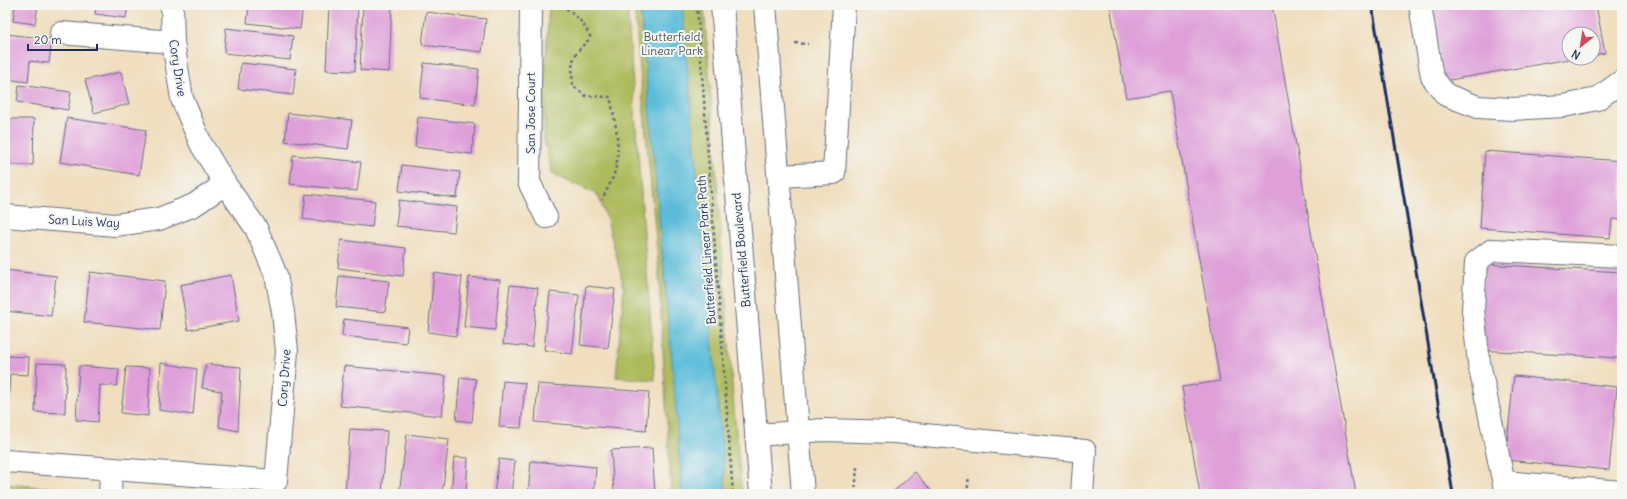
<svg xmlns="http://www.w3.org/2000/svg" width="1627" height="499" font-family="Delius,sans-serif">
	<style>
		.green { fill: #aebb5d; stroke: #64755e }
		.water { fill: #5abcd9; stroke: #3a769c }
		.building { fill: #dfa0d9 }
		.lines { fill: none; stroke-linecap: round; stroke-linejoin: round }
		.minor-casing { stroke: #666c80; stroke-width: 24 }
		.major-casing { stroke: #666c80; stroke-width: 24 }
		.path { stroke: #666c80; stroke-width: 2.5; stroke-dasharray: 3 3; stroke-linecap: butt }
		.minor { stroke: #fff; stroke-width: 22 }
		.major { stroke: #fff; stroke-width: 22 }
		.rail { stroke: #1b2f5e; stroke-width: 3 }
		.labels { text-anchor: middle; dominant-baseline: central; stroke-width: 4; stroke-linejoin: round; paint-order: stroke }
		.park-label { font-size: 12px; fill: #47595e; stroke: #f6f6f2 }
		.street-label { font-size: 12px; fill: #1b2f5e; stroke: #f6f6f2 }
	</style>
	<rect width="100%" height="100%" fill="#f6f6f2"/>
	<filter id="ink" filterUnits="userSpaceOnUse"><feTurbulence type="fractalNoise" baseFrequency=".025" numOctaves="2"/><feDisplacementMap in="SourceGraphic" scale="8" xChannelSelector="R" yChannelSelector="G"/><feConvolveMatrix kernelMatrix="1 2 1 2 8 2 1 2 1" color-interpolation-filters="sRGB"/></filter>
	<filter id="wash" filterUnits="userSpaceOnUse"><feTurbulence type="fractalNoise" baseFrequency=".012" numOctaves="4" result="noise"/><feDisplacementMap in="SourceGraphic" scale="16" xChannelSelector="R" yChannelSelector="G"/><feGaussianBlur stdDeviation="0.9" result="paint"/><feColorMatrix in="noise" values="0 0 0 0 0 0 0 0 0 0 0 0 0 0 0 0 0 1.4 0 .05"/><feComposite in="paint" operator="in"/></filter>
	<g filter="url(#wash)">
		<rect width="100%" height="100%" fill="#f0debe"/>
		<g class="green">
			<path d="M 549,5 L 627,5 L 655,380 L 616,377 L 624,287 L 607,219 L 598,195 L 552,174 L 544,139 L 545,72 Z"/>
			<path d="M 634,5 L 704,5 L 733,398 L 742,494 L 671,494 L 658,261 Z"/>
			<path d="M 5,484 L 64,489 L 75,494 L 5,494 Z"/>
		</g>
		<path class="water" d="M 640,5 L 682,5 L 726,494 L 682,494 L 673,374 Z"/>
		<g id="blocks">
			<g class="building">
				<path d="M 15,5 L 38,5 L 35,24 L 13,21 Z"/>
				<path d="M 96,5 L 128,5 L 126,18 L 95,14 Z"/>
				<path d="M 249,5 L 303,5 L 300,29 L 247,23 Z"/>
				<path d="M 329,5 L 358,6 L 355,71 L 326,70 Z"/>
				<path d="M 363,5 L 392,6 L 389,72 L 360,70 Z"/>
				<path d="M 1110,5 L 1272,5 L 1356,494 L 1200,494 L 1182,387 L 1220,381 L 1170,91 L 1126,98 Z"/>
				<path d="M 1430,5 L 1596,5 L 1605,53 L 1593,55 L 1593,34 L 1569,34 L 1569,59 L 1444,81 Z"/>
				<path d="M 426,12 L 486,19 L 482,52 L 422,45 Z"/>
				<path d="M 226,28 L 293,36 L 290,60 L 224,53 Z"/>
				<path d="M 5,34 L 52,39 L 49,63 L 30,61 L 28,82 L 5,79 Z"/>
				<path d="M 241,63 L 296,69 L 293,95 L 238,89 Z"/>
				<path d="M 424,63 L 479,69 L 475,105 L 420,98 Z"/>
				<path d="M 121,72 L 129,104 L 94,113 L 85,80 Z"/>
				<path d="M 19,85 L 71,92 L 68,110 L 17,102 Z"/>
				<path d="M 288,113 L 352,120 L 348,149 L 285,141 Z"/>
				<path d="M 418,117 L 475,124 L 472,154 L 415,147 Z"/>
				<path d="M 67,118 L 146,130 L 139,175 L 60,162 Z"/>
				<path d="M 5,119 L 34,119 L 33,165 L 5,165 Z"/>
				<path d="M 1485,151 L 1622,161 L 1622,220 L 1612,219 L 1610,238 L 1480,228 Z"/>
				<path d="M 293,155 L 361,162 L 357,191 L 290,184 Z"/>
				<path d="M 402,165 L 460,172 L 457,198 L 399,191 Z"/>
				<path d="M 306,194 L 375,201 L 372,227 L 303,219 Z"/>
				<path d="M 399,200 L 457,207 L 454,232 L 396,226 Z"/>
				<path d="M 341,240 L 406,248 L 403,276 L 338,268 Z"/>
				<path d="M 1484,264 L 1622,272 L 1619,358 L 1479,350 Z"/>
				<path d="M 5,270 L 56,276 L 51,316 L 5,311 Z"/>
				<path d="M 90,272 L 165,281 L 160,330 L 84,322 Z"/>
				<path d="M 434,273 L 462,277 L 456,336 L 428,332 Z"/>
				<path d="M 231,275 L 239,321 L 188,330 L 180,285 Z"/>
				<path d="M 339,276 L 389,281 L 385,312 L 336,307 Z"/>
				<path d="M 469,277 L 500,280 L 495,330 L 464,327 Z"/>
				<path d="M 510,285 L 538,288 L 532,347 L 503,344 Z"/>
				<path d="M 586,286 L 615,289 L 608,348 L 580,345 Z"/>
				<path d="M 550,292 L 579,295 L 572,354 L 544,350 Z"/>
				<path d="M 344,319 L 408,327 L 406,343 L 342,336 Z"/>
				<path d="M 5,356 L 29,357 L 28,375 L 10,374 L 8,410 L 5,410 Z"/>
				<path d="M 37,363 L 66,364 L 65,413 L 35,412 Z"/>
				<path d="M 161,363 L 197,369 L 193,415 L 159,410 Z"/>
				<path d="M 206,364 L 241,367 L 238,431 L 219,427 L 222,391 L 202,388 Z"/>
				<path d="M 79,366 L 119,369 L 117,386 L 100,385 L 98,422 L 76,420 Z"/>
				<path d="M 344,366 L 446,376 L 442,416 L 340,406 Z"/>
				<path d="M 126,367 L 150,368 L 148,416 L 121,413 Z"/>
				<path d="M 1514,376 L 1617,387 L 1609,470 L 1505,460 Z"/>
				<path d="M 460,377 L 476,379 L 472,422 L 456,420 Z"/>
				<path d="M 503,381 L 525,383 L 521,428 L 499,427 Z"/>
				<path d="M 538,384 L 649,392 L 646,431 L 535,422 Z"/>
				<path d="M 350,429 L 387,431 L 382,494 L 345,493 Z"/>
				<path d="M 407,434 L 449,439 L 442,494 L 399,494 Z"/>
				<path d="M 652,448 L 655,494 L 614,494 L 611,450 Z"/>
				<path d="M 454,457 L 468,458 L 466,494 L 451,494 Z"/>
				<path d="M 499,459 L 515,461 L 511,494 L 494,494 Z"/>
				<path d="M 531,461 L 596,467 L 594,494 L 528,494 Z"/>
				<path d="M 915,472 L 934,494 L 895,494 L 893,492 Z"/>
			</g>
		</g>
	</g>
	<g filter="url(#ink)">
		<use href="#blocks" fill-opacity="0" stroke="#666c80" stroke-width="1"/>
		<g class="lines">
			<defs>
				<g id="minor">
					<path d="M 531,5 L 529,182 L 546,217"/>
					<path d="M 1420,5 L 1432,77 L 1446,95 L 1478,107 L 1512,109 L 1564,106 L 1597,99 L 1622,81"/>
					<path d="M 61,33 L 173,42"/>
					<path d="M 779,176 L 834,173 L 844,5"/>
					<path d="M 5,216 L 115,225 L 159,219 L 194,205 L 225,184"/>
					<path d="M 756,435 L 824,430 L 895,432 L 1085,451 L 1082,494"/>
					<path d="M 5,461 L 276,481 L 287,351 L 283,312 L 276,275 L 256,228 L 225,184 L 201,144 L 182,99 L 173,42 L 172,5"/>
					<path d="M 1504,482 L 1622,492"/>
					<path d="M 110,494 L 111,470"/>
					<path d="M 1506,494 L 1479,363 L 1473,310 L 1476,262 L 1492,250 L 1622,256"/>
				</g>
				<g id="major">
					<path d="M 722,5 L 761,494"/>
					<path d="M 765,5 L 803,494"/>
				</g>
			</defs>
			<use href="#minor" class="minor-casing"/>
			<use href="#major" class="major-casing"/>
			<g class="path">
				<path d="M 561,5 C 577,15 583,22 591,38 C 571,55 571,61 573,86 L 586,96 L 610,97 C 615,119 622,152 614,174 C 611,183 606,191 602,200"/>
				<path d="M 697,5 L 733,494"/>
				<path d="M 795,43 L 808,44"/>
				<path d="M 855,494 L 857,467"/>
				<path d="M 967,494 L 969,476"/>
			</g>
			<use href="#minor" class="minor"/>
			<use href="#major" class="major"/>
			<path class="rail" d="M 1372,5 L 1453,494"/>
		</g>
	</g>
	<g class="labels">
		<g class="park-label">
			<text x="672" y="36">Butterfield<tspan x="672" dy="14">Linear Park</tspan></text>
		</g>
		<g class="street-label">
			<text transform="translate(178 68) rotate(81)">Cory Drive</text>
			<text transform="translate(530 113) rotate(-90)">San Jose Court</text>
			<text transform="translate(84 221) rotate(3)">San Luis Way</text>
			<text transform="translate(706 250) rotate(-94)">Butterfield Linear Park Path</text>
			<text transform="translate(741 250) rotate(-95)">Butterfield Boulevard</text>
			<text transform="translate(284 378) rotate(-86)">Cory Drive</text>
		</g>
	</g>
	<rect width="1627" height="499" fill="none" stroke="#f6f6f2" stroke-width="20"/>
	<g transform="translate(1581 46) rotate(210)"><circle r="19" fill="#f6f6f2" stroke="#9ea6b7"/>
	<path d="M0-3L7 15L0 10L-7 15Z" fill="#d1495b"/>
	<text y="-6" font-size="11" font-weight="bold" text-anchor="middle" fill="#1b2f5e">N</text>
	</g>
	<path d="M28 44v6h69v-6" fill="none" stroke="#1b2f5e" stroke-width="2"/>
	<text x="34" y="44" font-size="12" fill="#1b2f5e" stroke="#f6f6f2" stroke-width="3" paint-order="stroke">20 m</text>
</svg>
